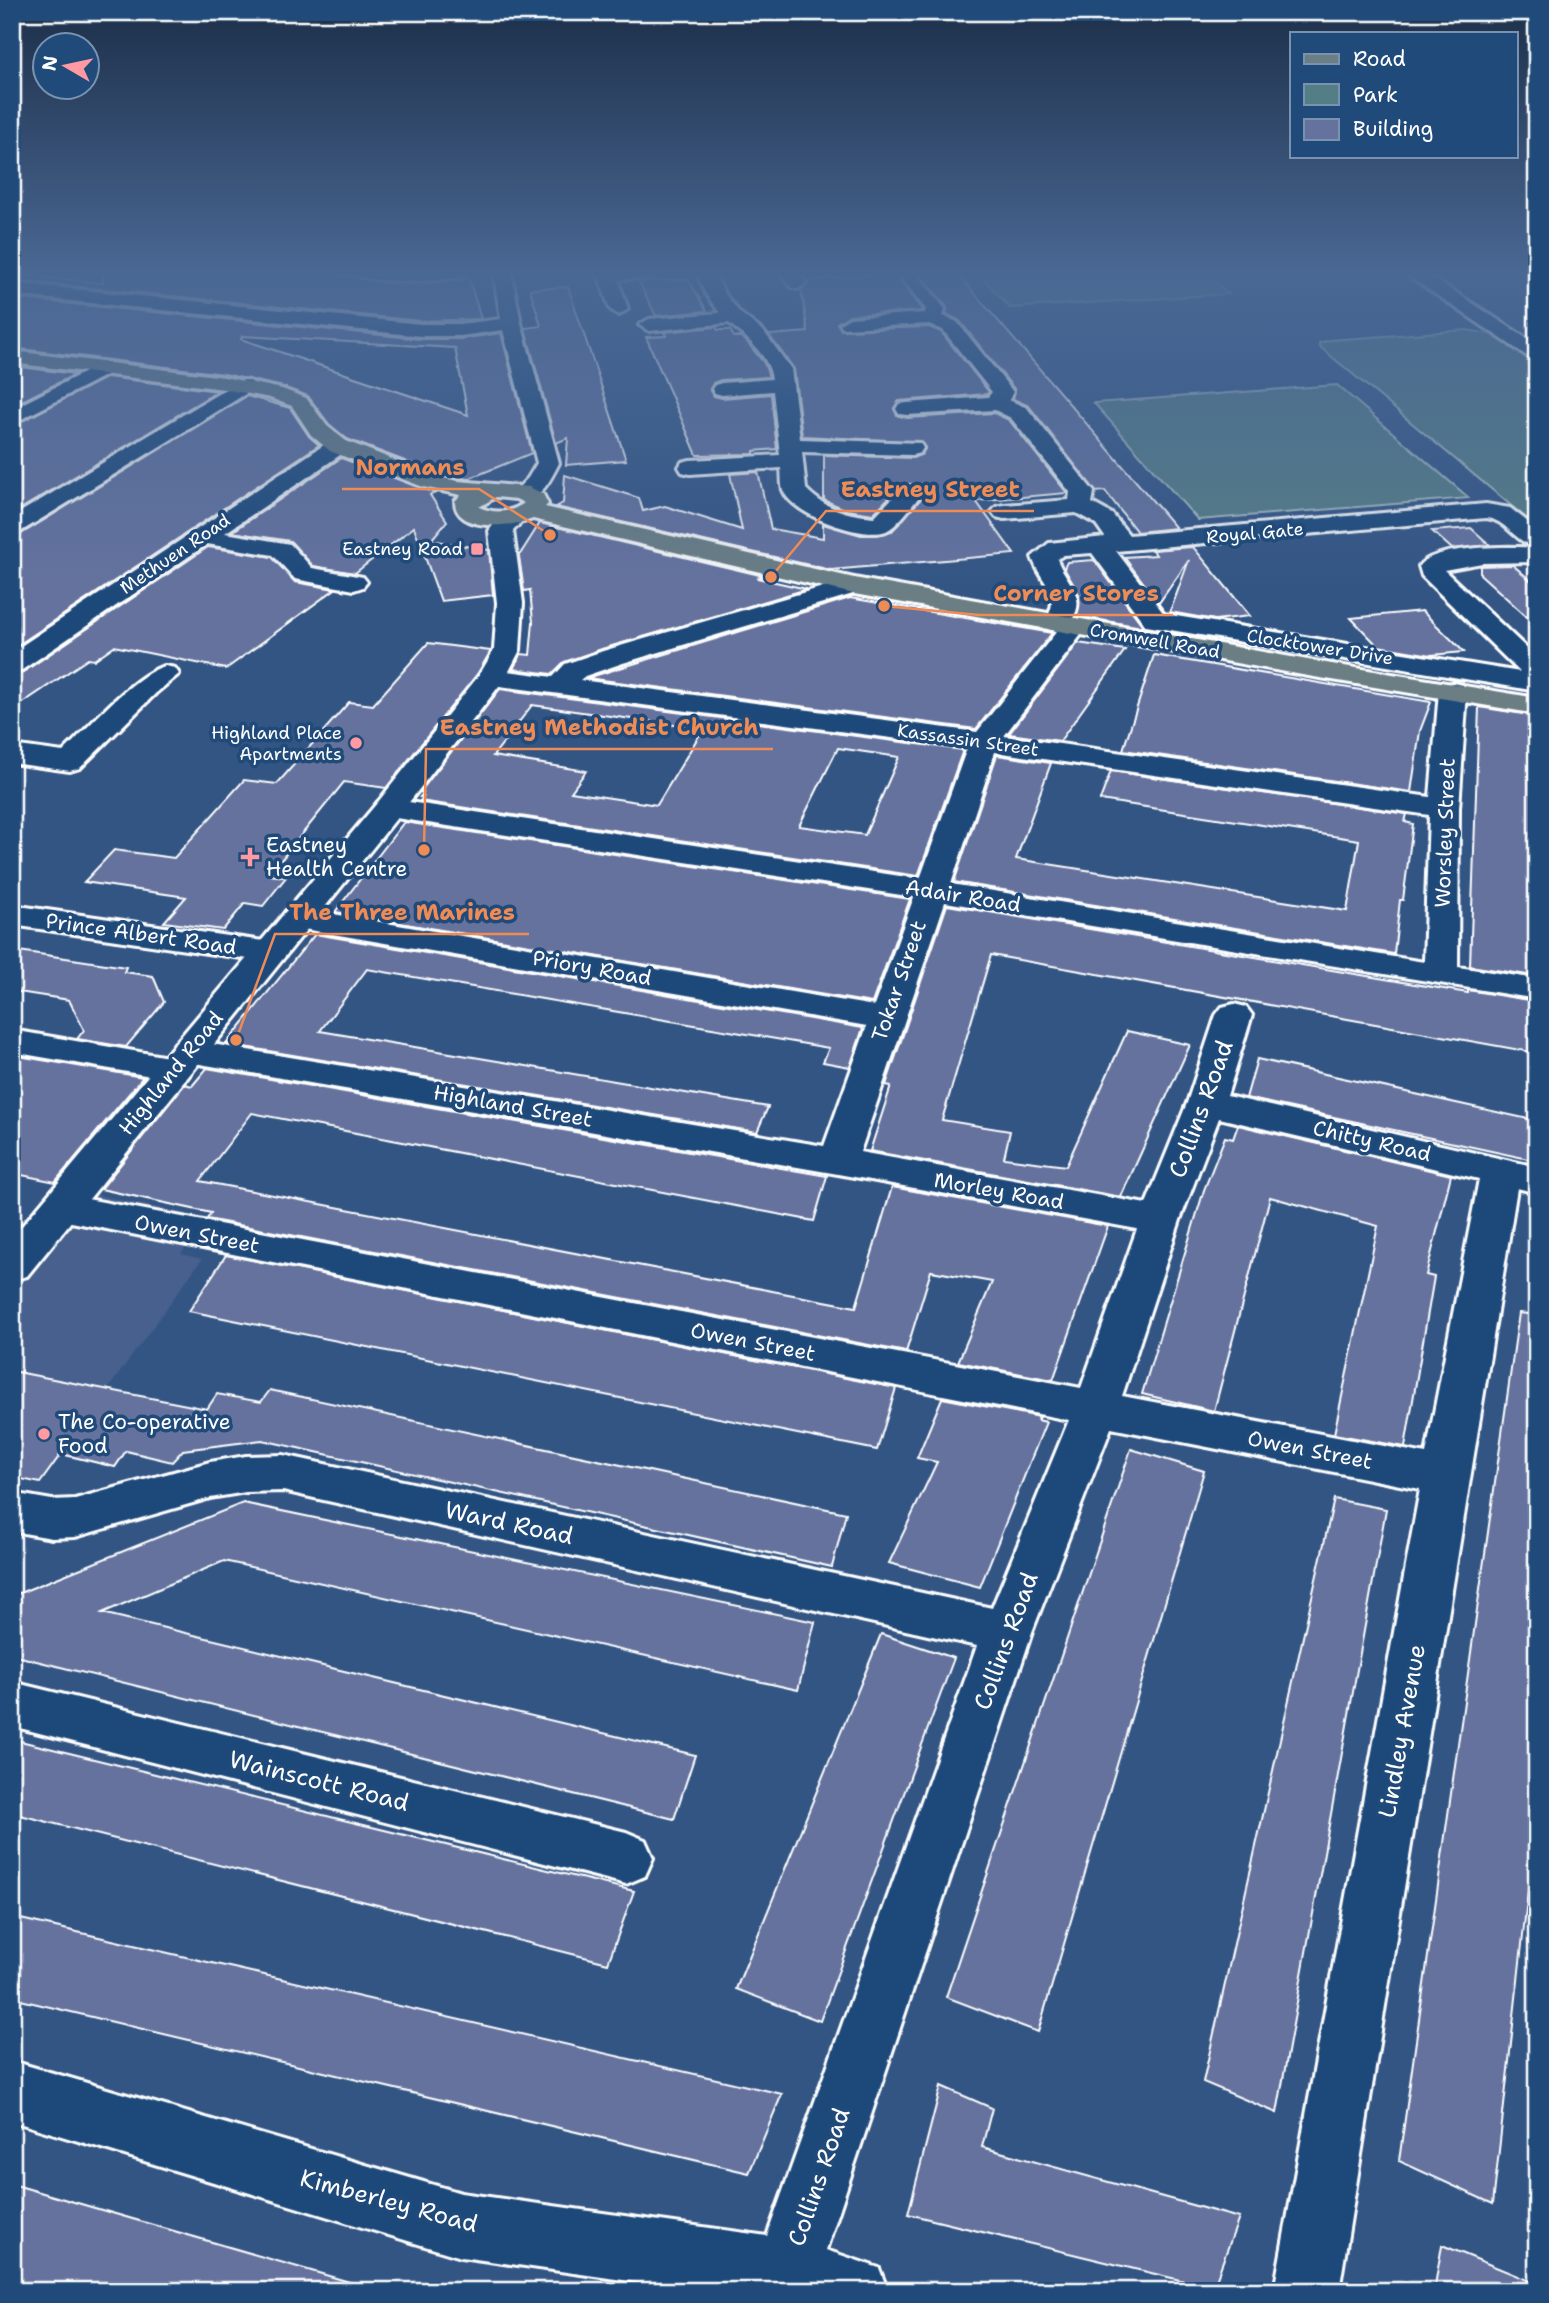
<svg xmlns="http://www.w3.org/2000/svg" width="1549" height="2303" font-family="'Shantell Sans',sans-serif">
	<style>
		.built { fill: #46618e }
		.green { fill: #547e85; stroke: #aabec2; stroke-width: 2 }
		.building { fill: #65729e; stroke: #fff; stroke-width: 2; fill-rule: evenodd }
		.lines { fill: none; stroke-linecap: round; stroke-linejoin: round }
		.street-casing { stroke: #fff; stroke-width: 6 }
		.secondary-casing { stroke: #fff; stroke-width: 6 }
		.primary-casing { stroke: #fff; stroke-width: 6 }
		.street { fill: #1f4a7a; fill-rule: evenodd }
		.secondary { fill: #1f4a7a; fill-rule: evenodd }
		.primary { fill: #6b7e84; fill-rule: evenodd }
		.poi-dot { fill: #ff9aa2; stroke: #1f4a7a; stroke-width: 2.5 }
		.labels { text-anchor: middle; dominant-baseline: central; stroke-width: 7; stroke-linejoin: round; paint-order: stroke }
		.far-street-label { font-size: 18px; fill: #fff; stroke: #1f4a7a }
		.far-poi-label { font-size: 18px; fill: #fff; stroke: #1f4a7a; text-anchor: end }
		.street-label { font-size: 21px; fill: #fff; stroke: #1f4a7a }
		.poi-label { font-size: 21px; fill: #fff; stroke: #1f4a7a; text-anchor: start }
		.near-street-label { font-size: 24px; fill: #fff; stroke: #1f4a7a }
		.leader { fill: none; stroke: #ef8b55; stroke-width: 2.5 }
		.callout-dot { fill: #ef8b55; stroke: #1f4a7a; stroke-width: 2.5 }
		.callout-label { font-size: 23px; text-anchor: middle; font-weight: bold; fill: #ef8b55; stroke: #1f4a7a; stroke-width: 7; stroke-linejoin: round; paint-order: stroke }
	</style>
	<rect width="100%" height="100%" fill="#335584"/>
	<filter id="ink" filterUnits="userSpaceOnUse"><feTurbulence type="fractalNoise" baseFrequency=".0143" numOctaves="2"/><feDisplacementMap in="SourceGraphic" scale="14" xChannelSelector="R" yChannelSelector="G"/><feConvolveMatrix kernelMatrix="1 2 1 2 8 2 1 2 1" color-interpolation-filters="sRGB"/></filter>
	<g filter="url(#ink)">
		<path class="built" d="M 59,1187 L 207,1218 L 181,1254 L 202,1259 L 40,1483 L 12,1477 L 12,1242 Z"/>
		<g class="green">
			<path d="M 977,272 L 1203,272 L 1229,294 L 1010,308 Z"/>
			<path d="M 1467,330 L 1500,336 L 1537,359 L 1537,527 L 1320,347 L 1319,343 L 1330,340 Z"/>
			<path d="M 1337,385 L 1469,498 L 1198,520 L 1094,403 Z"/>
		</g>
		<g class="building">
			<path d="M 103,272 L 307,272 L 352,276 L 371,281 L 409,284 L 469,279 L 481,319 L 421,321 L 12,280 L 12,274 L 103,283 Z"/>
			<path d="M 874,272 L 894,272 L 923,311 L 850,315 L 837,323 L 841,330 L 929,327 L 941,332 L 989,392 L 987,394 L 899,401 L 894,408 L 897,415 L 907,418 L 994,413 L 1009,420 L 1067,493 L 976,501 L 1014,554 L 831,570 L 556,507 L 563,503 L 565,475 L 639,498 L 643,511 L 665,506 L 742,530 L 730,474 L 758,472 L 771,529 L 823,538 L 823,524 L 861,535 L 876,535 L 892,531 L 926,493 L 922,484 L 902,484 L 873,514 L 847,510 L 824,500 L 824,455 L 913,458 L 922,454 L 925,449 L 922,442 L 802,436 L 794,369 L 769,335 L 808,332 L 801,290 L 809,283 L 807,280 L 876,275 Z"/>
			<path d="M 918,272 L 952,272 L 958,274 L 1176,528 L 1137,532 L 1105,491 L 1096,492 L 1029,406 L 1013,399 L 1015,390 L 959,320 L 946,314 L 947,307 Z"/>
			<path d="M 688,279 L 707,311 L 656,316 L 639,282 Z"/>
			<path d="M 568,287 L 609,409 L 626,460 L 566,465 L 568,438 L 556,443 L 525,328 L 541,326 L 530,289 Z"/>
			<path d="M 12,298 L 421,339 L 460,339 L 501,333 L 532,453 L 468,479 L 439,474 L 347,439 L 329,424 L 308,396 L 283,387 L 224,374 L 12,348 ZM 242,336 L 455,348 L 468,415 L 241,339 Z"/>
			<path d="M 716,327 L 718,330 L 730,330 L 734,337 L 741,337 L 747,342 L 764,363 L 769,377 L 721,380 L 713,383 L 710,391 L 714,396 L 722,398 L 771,394 L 777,449 L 754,451 L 754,454 L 697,455 L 646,337 L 666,336 L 664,332 Z"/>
			<path d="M 12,366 L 76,374 L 12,406 Z"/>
			<path d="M 107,377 L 218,391 L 12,514 L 12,426 Z"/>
			<path d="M 247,396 L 290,408 L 309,436 L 319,445 L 12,649 L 12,536 L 21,534 Z"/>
			<path d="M 341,458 L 436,493 L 430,495 L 447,521 L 431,540 L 489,550 L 493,595 L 441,601 L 414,527 L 355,573 L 313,566 L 290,541 L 232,532 Z"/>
			<path d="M 540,523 L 764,576 L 757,578 L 807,589 L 602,649 L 564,662 L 552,674 L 513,669 L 521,654 L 530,655 L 533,622 L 530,590 L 524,591 L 519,556 Z"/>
			<path d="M 1471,528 L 1490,545 L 1452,549 L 1432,531 Z"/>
			<path d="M 208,547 L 272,557 L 295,582 L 335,589 L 226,669 L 114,646 L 94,660 L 88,659 L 12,710 L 12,675 L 23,672 Z"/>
			<path d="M 1192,547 L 1194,548 L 1250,616 L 1215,620 L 1170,612 L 1189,560 L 1159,603 L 1124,557 L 1156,555 L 1153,550 Z"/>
			<path d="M 1094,560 L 1143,626 L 1142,627 L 1077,616 L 1079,595 L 1064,568 L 1067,562 Z"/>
			<path d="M 1513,565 L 1537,586 L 1537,626 L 1480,574 L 1480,566 Z"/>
			<path d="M 850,598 L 1052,633 L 976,729 L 587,678 Z"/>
			<path d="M 1422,611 L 1464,652 L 1431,655 L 1378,646 L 1351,618 Z"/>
			<path d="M 428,643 L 491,651 L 478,673 L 386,788 L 344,782 L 269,875 L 286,877 L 263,906 L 245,903 L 223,930 L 164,922 L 186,897 L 84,882 L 114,850 L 174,858 L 244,780 L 277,784 L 349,702 L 373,705 Z"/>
			<path d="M 1078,643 L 1125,650 L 1060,741 L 1009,734 Z"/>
			<path d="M 1154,655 L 1431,702 L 1420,731 L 1411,792 L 1123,750 Z"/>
			<path d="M 500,689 L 963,750 L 918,876 L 420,801 L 423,797 L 420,797 L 423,793 L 420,792 ZM 532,705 L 703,729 L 657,805 L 571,792 L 586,771 L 493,756 ZM 838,748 L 899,757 L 865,835 L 799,826 Z"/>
			<path d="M 1479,707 L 1535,716 L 1534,976 L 1470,966 Z"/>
			<path d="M 997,755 L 1051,763 L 1016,859 L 1347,911 L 1359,840 L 1100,800 L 1111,771 L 1407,814 L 1405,822 L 1413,824 L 1403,900 L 1400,900 L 1394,954 L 954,882 Z"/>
			<path d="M 404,822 L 910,899 L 872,1003 L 335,912 Z"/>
			<path d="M 947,905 L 1468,993 L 1468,990 L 1534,1001 L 1537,1004 L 1537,1053 L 991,955 L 942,1120 L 1010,1131 L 1004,1158 L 1066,1166 L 1127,1031 L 1190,1045 L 1121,1197 L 870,1151 L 891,1086 L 886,1085 Z"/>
			<path d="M 315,934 L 863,1028 L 850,1067 L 823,1062 L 829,1048 L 367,969 L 320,1031 L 768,1107 L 757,1132 L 226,1044 Z"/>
			<path d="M 12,950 L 126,967 L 124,972 L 153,976 L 164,1002 L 126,1047 L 77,1039 L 84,1030 L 69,1000 L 12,991 Z"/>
			<path d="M 12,1055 L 143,1077 L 55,1182 L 12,1173 Z"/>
			<path d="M 1257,1059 L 1537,1121 L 1537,1161 L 1246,1098 Z"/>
			<path d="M 207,1068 L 827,1176 L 814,1221 L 252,1113 L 200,1181 L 856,1307 L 892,1187 L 1108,1226 L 1053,1380 L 958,1362 L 992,1282 L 931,1271 L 906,1352 L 207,1219 L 211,1213 L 101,1189 L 185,1084 L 192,1086 Z"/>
			<path d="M 1238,1125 L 1451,1175 L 1426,1275 L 1434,1277 L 1405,1447 L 1334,1434 L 1378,1226 L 1270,1197 L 1214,1411 L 1142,1394 L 1204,1190 L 1225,1137 L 1233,1139 Z"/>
			<path d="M 226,1255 L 896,1388 L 877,1450 L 189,1311 Z"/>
			<path d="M 1519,1313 L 1537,1315 L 1537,1810 L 1493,2204 L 1399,2161 Z"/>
			<path d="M 12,1371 L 207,1409 L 217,1394 L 261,1402 L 270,1390 L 846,1513 L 832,1567 L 262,1440 L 183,1450 L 172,1462 L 126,1451 L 115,1467 L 61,1454 L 40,1483 L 12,1477 Z"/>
			<path d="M 942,1398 L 1040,1417 L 1038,1420 L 1046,1422 L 980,1587 L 889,1563 L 937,1462 L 917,1458 Z"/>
			<path d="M 1131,1449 L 1204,1471 L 1038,2032 L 946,1997 Z"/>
			<path d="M 1334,1499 L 1386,1509 L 1277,2113 L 1203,2082 Z"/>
			<path d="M 243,1503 L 815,1622 L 798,1690 L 224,1561 L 102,1613 L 695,1755 L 674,1819 L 12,1655 L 12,1596 Z"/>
			<path d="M 881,1634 L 954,1658 L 820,2021 L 736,1989 Z"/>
			<path d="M 12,1739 L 634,1891 L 608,1963 L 12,1813 Z"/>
			<path d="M 12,1917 L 782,2094 L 749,2173 L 12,1998 Z"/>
			<path d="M 941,2086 L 992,2108 L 982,2147 L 1239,2218 L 1213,2288 L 908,2214 Z"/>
			<path d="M 12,2184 L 353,2283 L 352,2291 L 39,2291 L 12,2282 Z"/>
			<path d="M 1442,2245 L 1537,2284 L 1537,2291 L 1434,2291 Z"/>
		</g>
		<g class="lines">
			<defs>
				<g id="street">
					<path d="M 350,272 L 468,272 C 458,284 361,284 350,272 Z"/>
					<path d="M 493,272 L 511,272 L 521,323 L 559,463 C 550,480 540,504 517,498 L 513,493 L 528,478 L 537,463 L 503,330 L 460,336 L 421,336 L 12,295 L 12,283 L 421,324 L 460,324 L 501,319 Z"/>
					<path d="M 597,272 L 661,272 L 652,277 L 618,280 L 628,309 L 619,315 L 610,309 Z"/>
					<path d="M 696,272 L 714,272 L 724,293 L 740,313 L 764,332 L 791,369 L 800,439 L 920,443 L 923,448 L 920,453 L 912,455 L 802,452 L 806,489 C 825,509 848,515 874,517 L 904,486 L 920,486 L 924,491 L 920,496 C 911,506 898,526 886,531 C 863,540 792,515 783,490 C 781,484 782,475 781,468 L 690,474 L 682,472 L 679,467 L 682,462 L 690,460 L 780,455 L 773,391 L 722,395 L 715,393 L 712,389 L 715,385 L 722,383 L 772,379 C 769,355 746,337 729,323 L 649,331 L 639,325 L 649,319 L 720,313 L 706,294 Z"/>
					<path d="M 780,272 L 798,272 L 806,283 L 797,289 L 791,287 Z"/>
					<path d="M 897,272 L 915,272 L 945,309 L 943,316 L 957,322 L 1010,388 L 1013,392 L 1009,400 L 1027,408 L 1090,487 L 1094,492 L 1092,503 L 1112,514 L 1129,535 L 1486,504 L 1510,508 L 1537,529 L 1537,546 C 1516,545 1507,519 1486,518 L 1116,551 L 1164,614 L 1520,672 L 1422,576 L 1419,566 C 1433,545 1512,546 1537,548 L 1537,562 L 1482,563 L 1444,570 L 1537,658 L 1537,691 L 1146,626 L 1092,553 L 1064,555 L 1057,559 C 1065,581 1088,596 1072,619 L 1083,621 L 1087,627 L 1004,736 L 1430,797 L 1439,691 L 1443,685 L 1453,683 L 1463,685 L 1467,691 L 1459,808 L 1458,967 L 1537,979 L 1537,999 L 945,902 L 860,1152 L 1146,1204 L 1187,1103 L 1216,1015 L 1222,1007 L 1234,1004 L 1246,1007 L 1252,1015 L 1227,1096 L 1537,1167 L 1537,1193 L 1517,1188 L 1339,2291 L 1274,2291 L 1420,1489 L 1111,1428 L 1032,1632 L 826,2250 L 879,2268 L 888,2291 L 700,2291 L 461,2257 L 12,2121 L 12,2061 L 461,2193 L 767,2236 L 977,1646 L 283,1491 L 246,1492 L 210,1498 L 75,1537 L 52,1538 L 12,1531 L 12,1493 L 52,1500 L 75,1499 L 210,1462 L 246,1456 L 283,1455 L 992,1608 L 1069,1420 L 61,1220 L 47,1217 L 41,1207 L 47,1197 L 61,1194 L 1081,1388 L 1137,1229 L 838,1174 L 188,1062 L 192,1069 L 187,1077 L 174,1080 L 12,1052 L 12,1030 L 174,1058 L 170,1051 L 175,1043 L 188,1040 L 824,1146 L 867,1026 L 298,928 L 286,925 L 281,918 L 286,911 L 298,908 L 874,1006 L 914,897 L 389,817 L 378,814 L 374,808 L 378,802 L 389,799 L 920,879 L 967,748 L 492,685 L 482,683 L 478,677 L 482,671 L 492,669 L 553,677 L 565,664 L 603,651 L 854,578 L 863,581 L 867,586 L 863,591 L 623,663 L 585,676 L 580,680 L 977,732 L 1057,631 L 1048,629 L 1044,623 C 1064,593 1041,584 1032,557 L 1049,543 L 1105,537 L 1096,524 L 1076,513 L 1004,519 L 996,517 L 992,512 L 996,507 L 1004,505 L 1069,500 L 1070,492 L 1011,418 L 995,410 L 907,415 L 899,414 L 896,409 L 899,404 L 907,403 L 988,397 L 992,392 L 943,330 L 929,324 L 843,328 L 840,324 L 850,318 L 925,313 L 926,309 ZM 995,752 L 1429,815 L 1424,962 L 951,884 ZM 1219,1118 L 1479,1179 L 1426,1454 L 1122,1396 L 1180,1220 Z"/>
					<path d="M 105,362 L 112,364 L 115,368 L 112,372 L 12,424 L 12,409 Z"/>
					<path d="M 245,380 L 252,382 L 255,386 L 252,390 L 20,532 L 12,534 L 12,517 L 238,382 Z"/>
					<path d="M 338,439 L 346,441 L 349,446 L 346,451 L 225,533 L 290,544 L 312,568 L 363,577 L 367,582 L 363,587 L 354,590 L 295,579 L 273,555 L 207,544 L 22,670 L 12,672 L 12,652 L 330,441 Z"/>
					<path d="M 165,666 L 175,668 L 179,674 L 156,693 L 80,768 L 70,771 L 12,763 L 12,745 L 63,752 C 88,728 134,674 165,666 Z"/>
					<path d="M 12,905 L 270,942 L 282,945 L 287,952 L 282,959 L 270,962 L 12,925 Z"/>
					<path d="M 12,1682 L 626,1832 L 645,1840 L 653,1858 L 645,1876 L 626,1884 L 12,1726 Z"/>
				</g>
				<g id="secondary">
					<path d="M 1403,272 L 1424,272 L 1537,345 L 1537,360 L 1530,358 Z"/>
					<path d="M 515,509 L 523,511 L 527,516 L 513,531 L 523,603 L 520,650 L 506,677 L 400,814 L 27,1276 L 12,1280 L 12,1238 L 378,802 L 480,674 L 494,650 L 497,603 L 489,531 L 498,518 Z"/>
				</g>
				<path id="primary" d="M 12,351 L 224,377 L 282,389 L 306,398 L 327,426 L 346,441 L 438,477 L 458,481 L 529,487 L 543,494 L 548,504 L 545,507 L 854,578 L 1308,660 L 1537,698 L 1537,714 L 1308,676 L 854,594 L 533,519 C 513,527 455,533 455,501 L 461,495 L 423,487 L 330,451 L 311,435 L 292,406 L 270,398 L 224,389 L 12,363 ZM 496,497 L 516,499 L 524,503 C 511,513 494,514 479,507 Z"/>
			</defs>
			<use href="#street" class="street-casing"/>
			<use href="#secondary" class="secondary-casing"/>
			<use href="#primary" class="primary-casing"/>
			<use href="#street" class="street"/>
			<use href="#secondary" class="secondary"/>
			<use href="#primary" class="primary"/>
		</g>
	</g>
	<linearGradient id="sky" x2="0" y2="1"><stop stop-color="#1c2f49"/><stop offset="0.46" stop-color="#4a6894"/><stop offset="1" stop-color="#4a6894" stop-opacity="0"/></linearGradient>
	<rect width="1549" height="594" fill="url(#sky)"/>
	<g class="poi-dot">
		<rect x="470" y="542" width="14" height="14" rx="3.5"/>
		<circle cx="356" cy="743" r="7"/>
		<path d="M246.5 846.5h7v7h7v7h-7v7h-7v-7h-7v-7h7z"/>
		<circle cx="44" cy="1434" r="7"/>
	</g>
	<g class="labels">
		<g class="far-street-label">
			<text transform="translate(1255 533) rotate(-5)">Royal Gate</text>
			<text transform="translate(175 554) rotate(-34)">Methuen Road</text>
			<text transform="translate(1155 641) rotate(10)">Cromwell Road</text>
			<text transform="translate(1320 647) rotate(9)">Clocktower Drive</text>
			<text transform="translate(968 740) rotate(8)">Kassassin Street</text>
		</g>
		<g class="far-poi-label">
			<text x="463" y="549">Eastney Road</text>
			<text x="342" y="733">Highland Place<tspan x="342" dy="21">Apartments</tspan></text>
		</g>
		<g class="street-label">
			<text transform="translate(1445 833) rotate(-88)">Worsley Street</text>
			<text transform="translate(963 896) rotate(9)">Adair Road</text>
			<text transform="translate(141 934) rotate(8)">Prince Albert Road</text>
			<text transform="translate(592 968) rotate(10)">Priory Road</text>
			<text transform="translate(899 981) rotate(-71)">Tokar Street</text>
			<text transform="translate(171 1073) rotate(-51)">Highland Road</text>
			<text transform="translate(513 1106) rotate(10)">Highland Street</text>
			<text transform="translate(1372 1141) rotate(13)">Chitty Road</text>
			<text transform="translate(999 1191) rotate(10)">Morley Road</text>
			<text transform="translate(197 1234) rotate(11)">Owen Street</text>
			<text transform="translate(753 1342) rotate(11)">Owen Street</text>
			<text transform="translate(1310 1450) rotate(11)">Owen Street</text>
		</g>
		<g class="poi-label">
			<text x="266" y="845">Eastney<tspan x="266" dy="24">Health Centre</tspan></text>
			<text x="58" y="1422">The Co-operative<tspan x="58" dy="24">Food</tspan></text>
		</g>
		<g class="near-street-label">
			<text transform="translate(1201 1109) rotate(-70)">Collins Road</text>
			<text transform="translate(509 1523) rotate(12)">Ward Road</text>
			<text transform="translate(1006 1641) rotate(-70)">Collins Road</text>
			<text transform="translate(1402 1731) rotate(-80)">Lindley Avenue</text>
			<text transform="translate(319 1781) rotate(14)">Wainscott Road</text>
			<text transform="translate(819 2177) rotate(-71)">Collins Road</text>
			<text transform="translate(389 2201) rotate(15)">Kimberley Road</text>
		</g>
	</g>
	<path class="leader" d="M550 535L479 489H342M771 577L826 511H1034M884 606L979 615H1173M424 850L426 749H773M236 1040L275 934H529"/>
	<g class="callout-dot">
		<circle cx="550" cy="535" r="7"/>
		<circle cx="771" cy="577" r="7"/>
		<circle cx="884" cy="606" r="7"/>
		<circle cx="424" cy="850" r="7"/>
		<circle cx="236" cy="1040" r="7"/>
	</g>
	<g class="callout-label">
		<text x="410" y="475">Normans</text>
		<text x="930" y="497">Eastney Street</text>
		<text x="1076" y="601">Corner Stores</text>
		<text x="599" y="735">Eastney Methodist Church</text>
		<text x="402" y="920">The Three Marines</text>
	</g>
	<rect width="1549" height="2303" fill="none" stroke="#1f4a7a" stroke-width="42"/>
	<rect x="21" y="21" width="1507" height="2261" fill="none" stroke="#fff" stroke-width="2.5" filter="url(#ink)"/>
	<rect x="1290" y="32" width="228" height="126" fill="#1f4a7a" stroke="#7992af" stroke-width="2"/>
	<rect x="1304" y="54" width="35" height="10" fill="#6b7e84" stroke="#7992af" stroke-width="2"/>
	<text x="1353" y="66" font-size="21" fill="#ffffff">Road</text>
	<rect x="1304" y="84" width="35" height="21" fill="#547e85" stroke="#7992af" stroke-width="2"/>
	<text x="1353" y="102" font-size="21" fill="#ffffff">Park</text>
	<rect x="1304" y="119" width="35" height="21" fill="#65729e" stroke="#7992af" stroke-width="2"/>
	<text x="1353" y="136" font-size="21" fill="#ffffff">Building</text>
	<g transform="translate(66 66) rotate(279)"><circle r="33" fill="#1f4a7a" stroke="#7992af" stroke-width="2"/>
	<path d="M0-5L12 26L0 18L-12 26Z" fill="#ff9aa2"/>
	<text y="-10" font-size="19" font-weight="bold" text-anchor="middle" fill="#ffffff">N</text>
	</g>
</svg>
